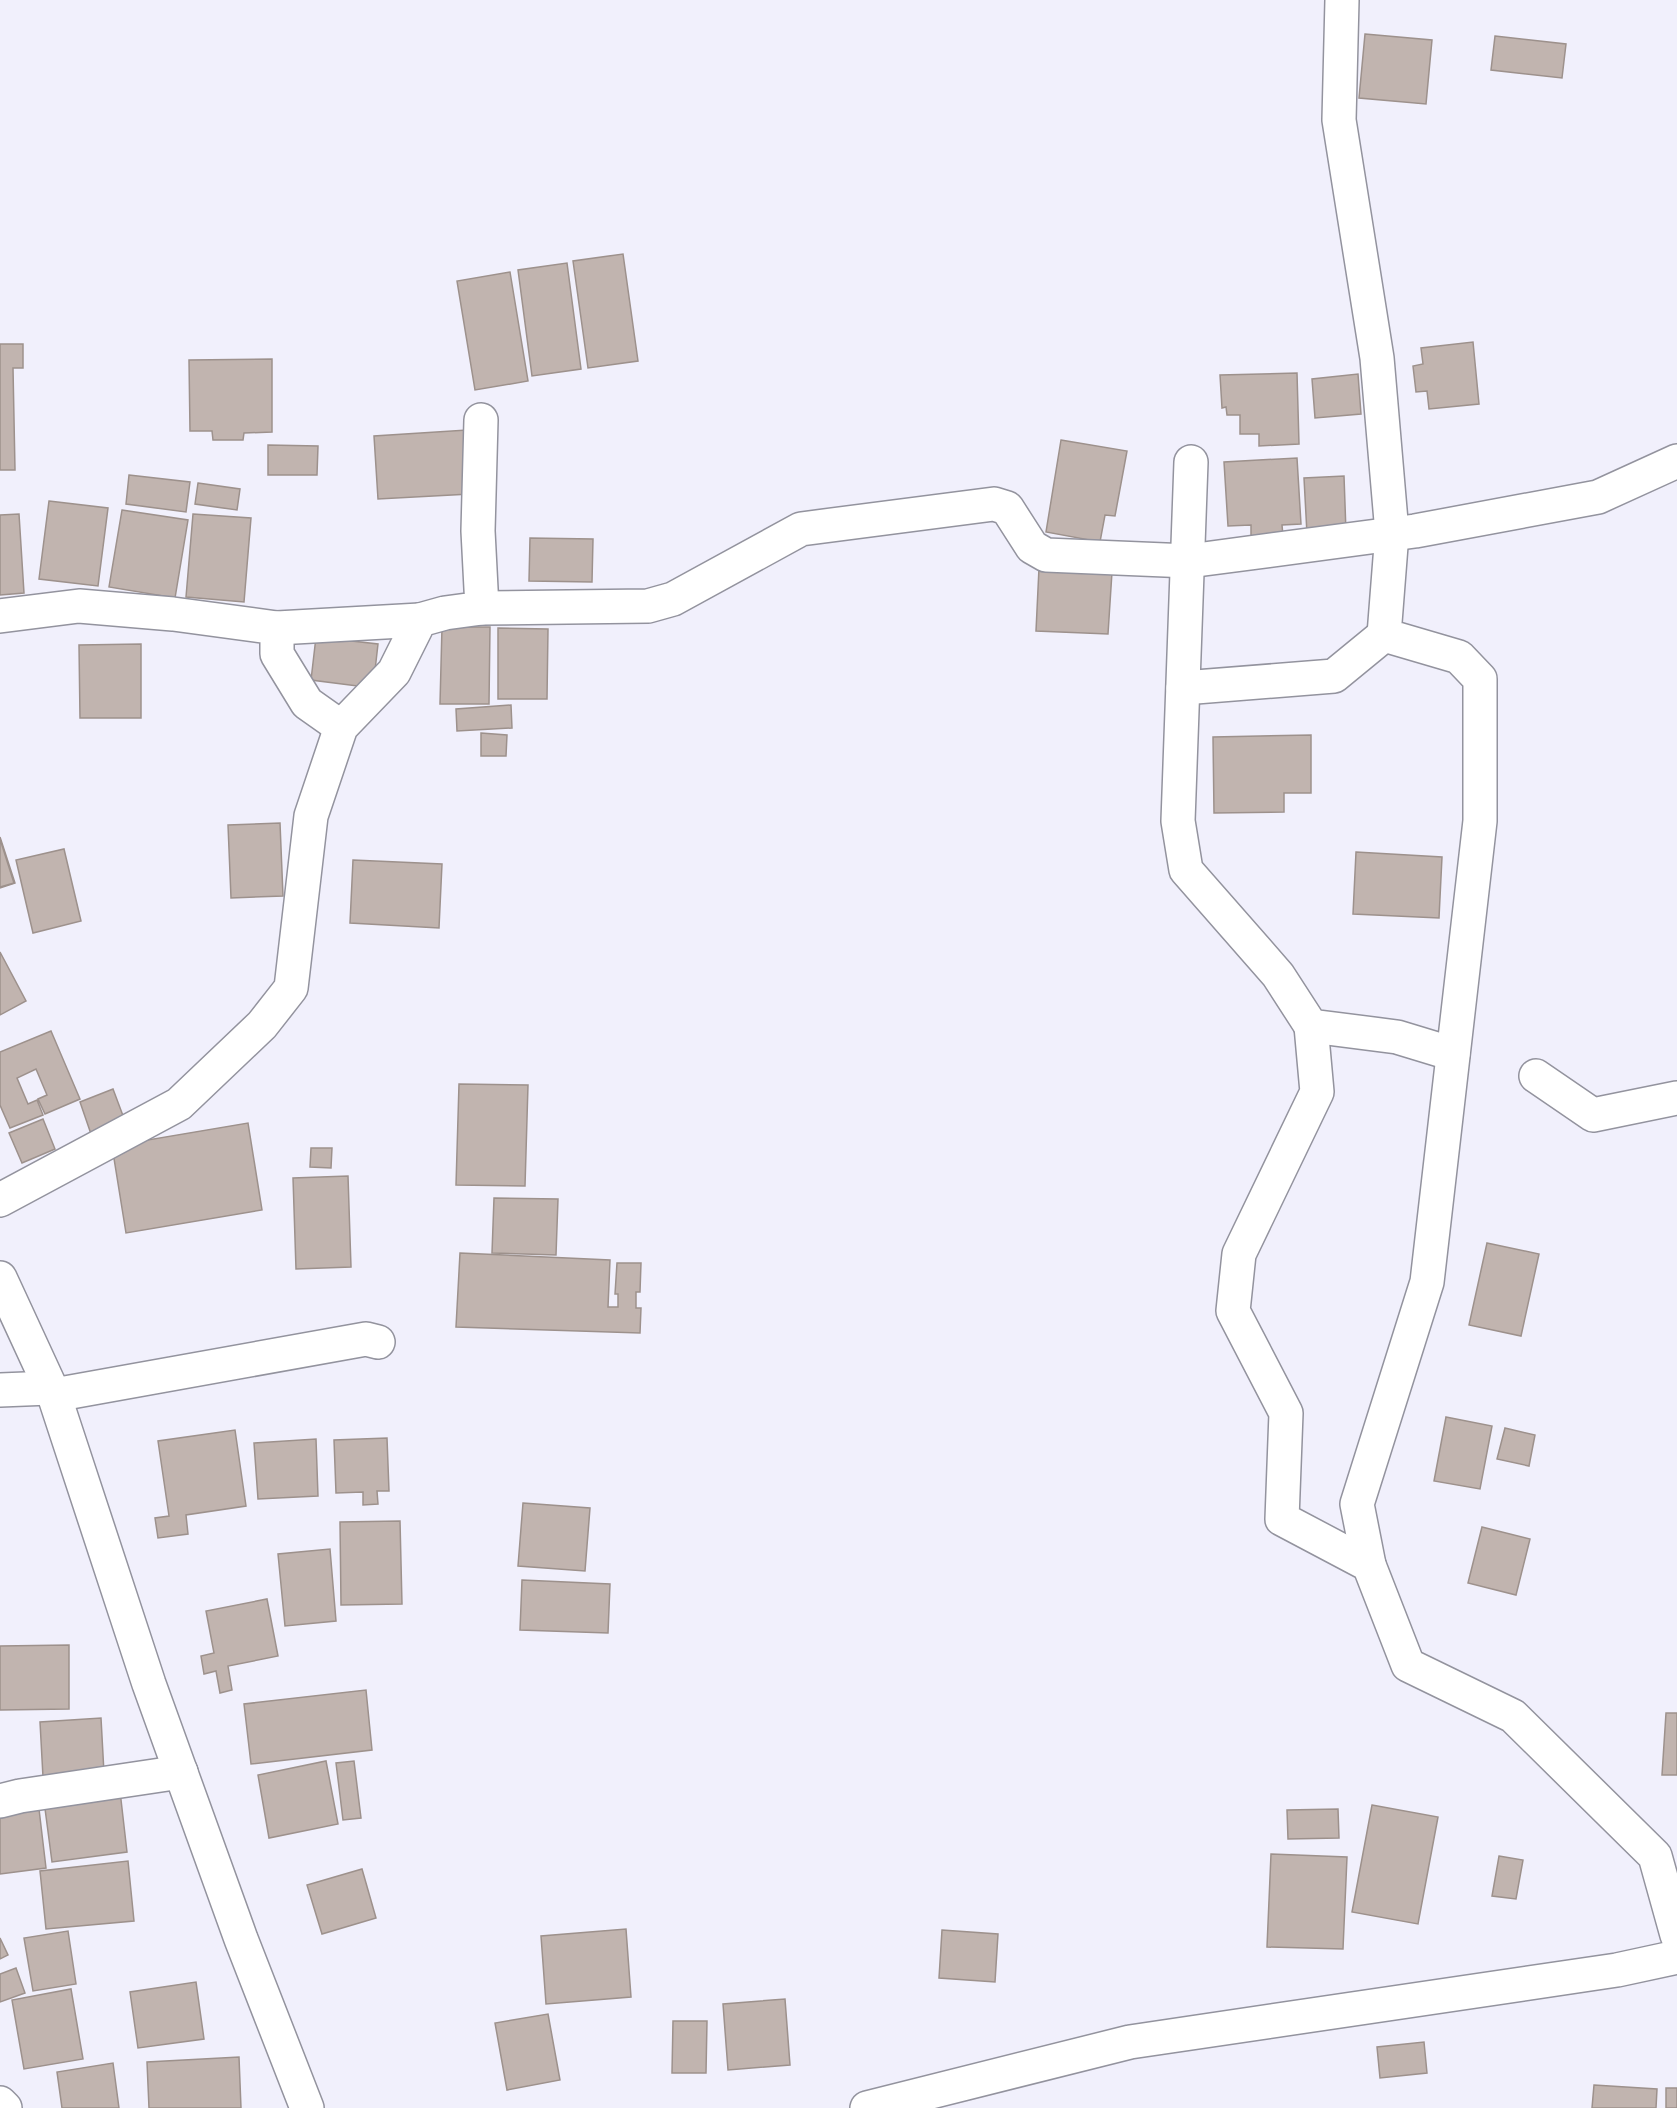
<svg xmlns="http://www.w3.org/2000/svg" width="1677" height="2108" font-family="Ubuntu,sans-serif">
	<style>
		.building { fill: #c1b4af; stroke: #9d918c; stroke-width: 1.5 }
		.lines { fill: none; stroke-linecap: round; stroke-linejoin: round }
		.minor-casing { stroke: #93939e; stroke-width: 36 }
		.tertiary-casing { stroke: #93939e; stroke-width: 36 }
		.minor { stroke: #fff; stroke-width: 33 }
		.tertiary { stroke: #fff; stroke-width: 33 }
	</style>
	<rect width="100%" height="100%" fill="#f1f0fc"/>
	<g class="building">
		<path d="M 1365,34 L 1432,40 L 1426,104 L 1359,98 Z"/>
		<path d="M 1495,36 L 1566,44 L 1562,78 L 1491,70 Z"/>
		<path d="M 623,254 L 638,361 L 588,368 L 573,261 Z"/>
		<path d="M 567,263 L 581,369 L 532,376 L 518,270 Z"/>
		<path d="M 510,272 L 528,381 L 475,390 L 457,281 Z"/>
		<path d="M 1473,342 L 1479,404 L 1429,409 L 1427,391 L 1416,392 L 1413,366 L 1423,364 L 1421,348 Z"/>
		<path d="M 0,344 L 23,344 L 23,368 L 13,368 L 15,470 L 0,470 Z"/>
		<path d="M 272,359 L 272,432 L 244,433 L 243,440 L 213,440 L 212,431 L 190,431 L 189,360 Z"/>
		<path d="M 1297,373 L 1299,444 L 1259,446 L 1259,434 L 1240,434 L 1240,415 L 1227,415 L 1226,407 L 1222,408 L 1220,375 Z"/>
		<path d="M 1358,374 L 1361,414 L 1315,418 L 1312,379 Z"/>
		<path d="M 467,430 L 470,494 L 378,499 L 374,436 Z"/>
		<path d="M 1061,440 L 1127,451 L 1115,516 L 1105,515 L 1100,542 L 1046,532 Z"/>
		<path d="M 268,445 L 318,446 L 317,475 L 268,475 Z"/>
		<path d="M 1297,458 L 1301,524 L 1282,525 L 1283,536 L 1251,538 L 1251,525 L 1228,526 L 1224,462 Z"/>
		<path d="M 129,475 L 190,482 L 186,512 L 126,504 Z"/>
		<path d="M 1344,476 L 1346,532 L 1307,534 L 1304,478 Z"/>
		<path d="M 198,483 L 240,489 L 237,510 L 195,504 Z"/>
		<path d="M 49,501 L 108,508 L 98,586 L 39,579 Z"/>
		<path d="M 122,510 L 188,520 L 175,598 L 109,587 Z"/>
		<path d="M 19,514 L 24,593 L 0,595 L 0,515 Z"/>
		<path d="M 193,514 L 251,518 L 244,602 L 186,597 Z"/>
		<path d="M 530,538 L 593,539 L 592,582 L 529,581 Z"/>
		<path d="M 1039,568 L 1112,572 L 1108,634 L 1036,631 Z"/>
		<path d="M 442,627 L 490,627 L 489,704 L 440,704 Z"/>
		<path d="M 498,628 L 548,629 L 547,699 L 498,699 Z"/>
		<path d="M 316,637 L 378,644 L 373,688 L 311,680 Z"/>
		<path d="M 141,644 L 141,718 L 80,718 L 79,645 Z"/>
		<path d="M 511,705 L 512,728 L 457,731 L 456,709 Z"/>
		<path d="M 481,733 L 507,735 L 506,756 L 481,756 Z"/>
		<path d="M 1311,735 L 1311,793 L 1284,793 L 1284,812 L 1214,813 L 1213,737 Z"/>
		<path d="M 280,823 L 283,896 L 231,898 L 228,825 Z"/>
		<path d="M 0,837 L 15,883 L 0,888 Z"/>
		<path d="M 0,839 L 14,883 L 0,887 Z"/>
		<path d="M 64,849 L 81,921 L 33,933 L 16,860 Z"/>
		<path d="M 1356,852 L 1442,857 L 1439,918 L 1353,914 Z"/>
		<path d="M 353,860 L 442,864 L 439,928 L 350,923 Z"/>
		<path d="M 0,952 L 26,1001 L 0,1015 Z"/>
		<path d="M 51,1031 L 80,1099 L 45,1114 L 38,1099 L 47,1095 L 36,1069 L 17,1078 L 28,1104 L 37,1100 L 43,1115 L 10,1128 L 0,1105 L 0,1052 Z"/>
		<path d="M 459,1084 L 528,1085 L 525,1186 L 456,1185 Z"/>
		<path d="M 113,1089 L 125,1121 L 91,1134 L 80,1102 Z"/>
		<path d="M 43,1119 L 55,1149 L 22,1163 L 9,1133 Z"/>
		<path d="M 248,1123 L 262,1210 L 126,1233 L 112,1146 Z"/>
		<path d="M 311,1148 L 332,1148 L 331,1168 L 310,1167 Z"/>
		<path d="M 348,1176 L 351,1267 L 296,1269 L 293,1178 Z"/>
		<path d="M 494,1198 L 558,1199 L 556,1255 L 492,1253 Z"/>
		<path d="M 1487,1243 L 1539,1254 L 1521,1336 L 1469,1325 Z"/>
		<path d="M 460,1253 L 610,1260 L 608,1307 L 618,1307 L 618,1294 L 615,1294 L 617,1263 L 641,1263 L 640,1292 L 636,1292 L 636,1308 L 641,1308 L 640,1333 L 456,1327 Z"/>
		<path d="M 1446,1417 L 1492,1426 L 1480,1489 L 1434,1481 Z"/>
		<path d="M 1505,1428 L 1535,1435 L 1529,1466 L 1497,1459 Z"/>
		<path d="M 235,1430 L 246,1506 L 186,1515 L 188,1534 L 158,1538 L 155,1518 L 169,1516 L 158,1441 Z"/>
		<path d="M 387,1438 L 389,1491 L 377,1491 L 378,1504 L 363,1505 L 363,1492 L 336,1493 L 334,1440 Z"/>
		<path d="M 316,1439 L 318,1496 L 258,1499 L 254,1443 Z"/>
		<path d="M 523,1503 L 590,1508 L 585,1571 L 518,1566 Z"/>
		<path d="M 400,1521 L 402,1604 L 341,1605 L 340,1522 Z"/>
		<path d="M 1482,1527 L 1530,1539 L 1516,1595 L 1468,1583 Z"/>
		<path d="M 330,1549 L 336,1621 L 285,1626 L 278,1554 Z"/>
		<path d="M 522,1580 L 610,1584 L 608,1633 L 520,1630 Z"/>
		<path d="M 267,1599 L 278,1656 L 228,1666 L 232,1690 L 220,1693 L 216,1671 L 204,1674 L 201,1656 L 214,1653 L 206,1611 Z"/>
		<path d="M 69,1645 L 69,1709 L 0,1710 L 0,1646 Z"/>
		<path d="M 366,1690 L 372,1750 L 251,1764 L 244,1704 Z"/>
		<path d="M 1666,1713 L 1677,1713 L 1677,1775 L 1662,1775 Z"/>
		<path d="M 101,1718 L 104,1773 L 43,1777 L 40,1722 Z"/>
		<path d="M 326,1761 L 338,1824 L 269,1838 L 258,1775 Z"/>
		<path d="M 354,1761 L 361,1818 L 343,1820 L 336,1763 Z"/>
		<path d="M 120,1791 L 127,1852 L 52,1862 L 44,1801 Z"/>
		<path d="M 1372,1805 L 1438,1817 L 1418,1924 L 1352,1912 Z"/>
		<path d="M 39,1809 L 46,1868 L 0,1874 L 0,1814 Z"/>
		<path d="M 1338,1809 L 1339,1838 L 1288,1839 L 1287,1810 Z"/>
		<path d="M 1271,1854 L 1347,1857 L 1343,1949 L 1267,1947 Z"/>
		<path d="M 1499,1856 L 1523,1860 L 1516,1899 L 1492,1896 Z"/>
		<path d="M 128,1861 L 134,1921 L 46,1929 L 40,1871 Z"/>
		<path d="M 362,1869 L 376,1918 L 322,1934 L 307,1885 Z"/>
		<path d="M 626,1929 L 631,1997 L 546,2004 L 541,1936 Z"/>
		<path d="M 942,1930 L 998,1934 L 995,1982 L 939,1978 Z"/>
		<path d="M 68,1931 L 76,1984 L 33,1991 L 24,1938 Z"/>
		<path d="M 0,1938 L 8,1955 L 0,1959 Z"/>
		<path d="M 16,1968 L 25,1993 L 0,2002 L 0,1974 Z"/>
		<path d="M 196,1982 L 204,2039 L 138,2048 L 130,1992 Z"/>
		<path d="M 71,1989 L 83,2059 L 24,2069 L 12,2000 Z"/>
		<path d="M 785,1999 L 790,2065 L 728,2070 L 723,2004 Z"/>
		<path d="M 548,2014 L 560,2080 L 507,2090 L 495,2023 Z"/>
		<path d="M 673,2021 L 707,2021 L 706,2073 L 672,2073 Z"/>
		<path d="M 1424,2042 L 1427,2073 L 1380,2078 L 1377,2047 Z"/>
		<path d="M 239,2057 L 241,2108 L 149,2108 L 147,2062 Z"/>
		<path d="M 113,2063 L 119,2108 L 62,2108 L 57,2072 Z"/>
		<path d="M 1594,2085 L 1657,2089 L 1656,2108 L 1592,2108 Z"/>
		<rect x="1666" y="2088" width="11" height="20"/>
	</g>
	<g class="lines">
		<defs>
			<g id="minor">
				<path d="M 1342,0 L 1339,120 L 1377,358 L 1392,533 L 1384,635 L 1459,657 L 1480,679 L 1480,821 L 1427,1282 L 1357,1504 L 1369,1565"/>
				<path d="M 1191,462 L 1178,821 L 1186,870 L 1278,975 L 1311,1026 L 1397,1037 L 1453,1054"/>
				<path d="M 482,608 L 648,606 L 673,599 L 801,529 L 994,504 L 1007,508 L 1032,547 L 1046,555 L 1189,561 L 1415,531 L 1598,497 L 1677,461"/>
				<path d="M 0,616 L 79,606 L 173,614 L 277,628 L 277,654 L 307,703 L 341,727"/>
				<path d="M 277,628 L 420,620"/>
				<path d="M 1183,688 L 1334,676 L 1384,635"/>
				<path d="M 1311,1026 L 1317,1092 L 1239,1254 L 1233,1311 L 1286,1413 L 1282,1519 L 1369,1565 L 1408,1665 L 1513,1716 L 1655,1856 L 1677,1935"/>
				<path d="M 1536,1076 L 1593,1115 L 1677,1098"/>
				<path d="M 0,1200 L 179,1104 L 262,1025 L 291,988 L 311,816 L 341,727 L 394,672 L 420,620 L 445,613 L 482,608 L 478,531 L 481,420"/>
				<path d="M 0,1390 L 50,1388"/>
				<path d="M 54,1395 L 366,1339 L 378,1342"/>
				<path d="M 0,1801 L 20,1796 L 181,1772"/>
				<path d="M 0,2103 L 5,2108"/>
				<path d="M 867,2108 L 1130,2042 L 1617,1970 L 1677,1957"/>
			</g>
			<path id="tertiary" d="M 0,1278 L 54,1395 L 149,1684 L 241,1939 L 307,2108"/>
		</defs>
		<use href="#minor" class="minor-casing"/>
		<use href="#tertiary" class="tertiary-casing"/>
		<use href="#minor" class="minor"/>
		<use href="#tertiary" class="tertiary"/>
	</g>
</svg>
